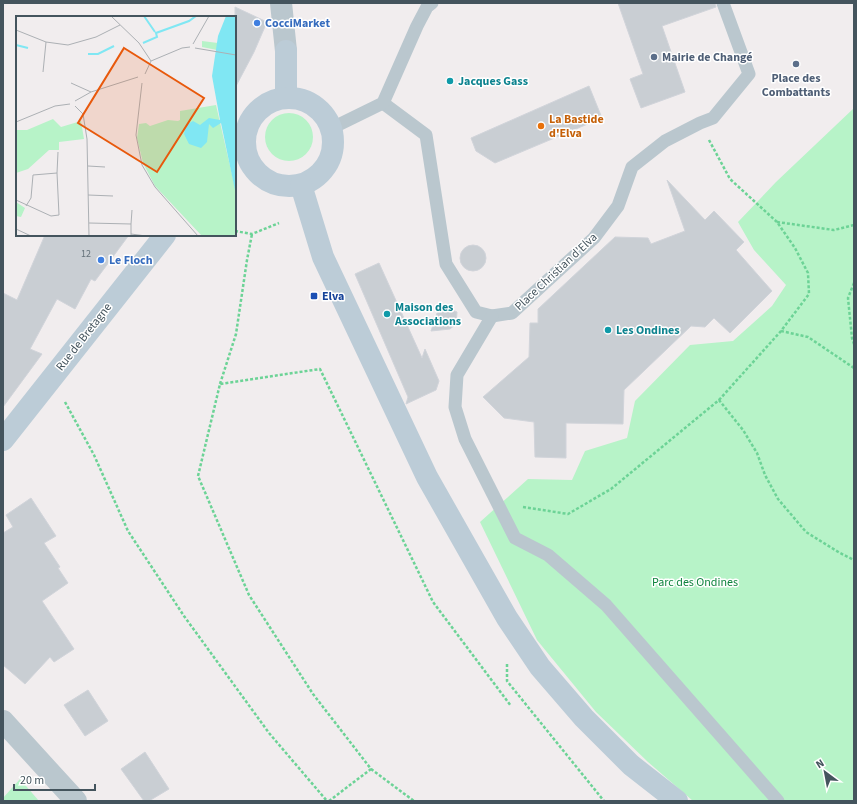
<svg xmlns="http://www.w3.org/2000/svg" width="857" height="804" font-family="'Source Sans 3',sans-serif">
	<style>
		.green { fill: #b7f3c8 }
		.building { fill: #c9ced3; stroke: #d1d4da }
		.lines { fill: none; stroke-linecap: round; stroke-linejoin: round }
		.path { stroke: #6cd396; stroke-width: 2.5; stroke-dasharray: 3 2; stroke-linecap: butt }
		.lane { stroke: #bac7ce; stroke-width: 13 }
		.street { stroke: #bac7ce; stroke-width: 22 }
		.secondary { stroke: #bcccd7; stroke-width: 22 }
		.shop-dot { fill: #3f7fe0; stroke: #fff; stroke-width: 1.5 }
		.service-dot { fill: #5c6f8a; stroke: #fff; stroke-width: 1.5 }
		.culture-dot { fill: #0f9aa8; stroke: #fff; stroke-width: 1.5 }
		.food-dot { fill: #e8710a; stroke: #fff; stroke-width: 1.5 }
		.transit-dot { fill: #1a4fb4; stroke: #fff; stroke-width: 1.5 }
		.labels { text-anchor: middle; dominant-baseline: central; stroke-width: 3; stroke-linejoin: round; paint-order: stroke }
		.number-label { font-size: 10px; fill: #65727a }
		.shop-label { font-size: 12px; font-weight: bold; fill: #366cbe; stroke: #fff; text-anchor: start }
		.service-label { font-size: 12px; font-weight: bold; fill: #4e5e75; stroke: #fff; text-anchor: start }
		.culture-label { font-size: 12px; font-weight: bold; fill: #0d838f; stroke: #fff; text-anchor: start }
		.food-label { font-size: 12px; font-weight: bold; fill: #c56008; stroke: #fff; text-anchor: start }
		.street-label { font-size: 12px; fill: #44545d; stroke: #fff }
		.transit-label { font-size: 12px; font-weight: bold; fill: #164399; stroke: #fff; text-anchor: start }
		.park-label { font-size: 12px; fill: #0f843e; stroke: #fff }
		.inset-river { fill: none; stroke: #80e7f3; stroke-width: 2 }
		.inset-road { fill: none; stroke: #acb0b4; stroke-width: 1 }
		.view { fill: #e8590c; fill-opacity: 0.15; stroke: #e8590c; stroke-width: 2 }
		.inset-edge { fill: none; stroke: #44545d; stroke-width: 2 }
	</style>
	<rect width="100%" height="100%" fill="#f1edee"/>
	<g class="green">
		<path d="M 854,108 L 854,801 L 693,801 L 648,762 L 596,712 L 537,640 L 480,522 L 528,479 L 572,480 L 585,451 L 627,438 L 635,401 L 690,345 L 733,341 L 772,306 L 786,285 L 754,250 L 738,222 L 776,182 Z"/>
		<circle cx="289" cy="137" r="24"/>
		<path d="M 20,779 L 39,801 L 3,801 L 3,798 Z"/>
	</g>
	<g class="building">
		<path d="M 618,3 L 715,3 L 716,7 L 662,26 L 685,92 L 641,108 L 630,79 L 643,74 Z"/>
		<path d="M 235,7 L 267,22 L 254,52 L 235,88 Z"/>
		<path d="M 589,86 L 602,118 L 495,163 L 476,151 L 471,138 Z"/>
		<path d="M 667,180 L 705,220 L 714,211 L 744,242 L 736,250 L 772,291 L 730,333 L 714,318 L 705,327 L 691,326 L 624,390 L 623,424 L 566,423 L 566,458 L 535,457 L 534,422 L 504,418 L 483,397 L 529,357 L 530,323 L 538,323 L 538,309 L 615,237 L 648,238 L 651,244 L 685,231 Z"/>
		<path d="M 45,235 L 129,235 L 95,281 L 91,279 L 75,309 L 57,299 L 30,349 L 42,354 L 3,407 L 3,293 L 17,300 Z"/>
		<circle cx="473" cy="258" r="13"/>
		<path d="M 379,263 L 422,358 L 425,349 L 439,381 L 436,390 L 406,404 L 408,397 L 355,274 Z"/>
		<path d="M 442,308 L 450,309 L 457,312 L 456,324 L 450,329 L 431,331 L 437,313 Z"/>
		<path d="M 31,498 L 56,536 L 44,543 L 60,567 L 58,568 L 68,583 L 42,601 L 74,649 L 54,662 L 50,657 L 25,684 L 3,665 L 3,533 L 13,527 L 6,515 Z"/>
		<path d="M 88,690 L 108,721 L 85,736 L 64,705 Z"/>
		<path d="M 145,752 L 169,789 L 149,801 L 144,801 L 121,769 Z"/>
	</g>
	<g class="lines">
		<g class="path">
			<path d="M 709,140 L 730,179 L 777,222 L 795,248 L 808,273 L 809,294 L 781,331 L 719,400"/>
			<path d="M 777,222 L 834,230 L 854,225"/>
			<path d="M 235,231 L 252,234 L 279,223"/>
			<path d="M 854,283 L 848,298 L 852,338 L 854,344"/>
			<path d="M 781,331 L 808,337 L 854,368"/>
			<path d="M 220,384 L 236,334 L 247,260 L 252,234"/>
			<path d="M 65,402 L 94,455 L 128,531 L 184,616 L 269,733 L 327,801"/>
			<path d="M 523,507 L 568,514 L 611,489 L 719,400 L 743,430 L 757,453 L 765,475 L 778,499 L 806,532 L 840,553 L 854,560"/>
			<path d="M 507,664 L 507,681 L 604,801"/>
			<path d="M 371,769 L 414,801"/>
			<path d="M 329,801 L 371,769 L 313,694 L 249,595 L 198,476 L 220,384 L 320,369 L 433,602 L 511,706"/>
		</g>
		<g class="lane">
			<path d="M 383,103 L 426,135 L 446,264 L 476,312 L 492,316 L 512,313 L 594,238 L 618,206 L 632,167 L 665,141 L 700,123 L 713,118 L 749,74 L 723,3"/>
			<path d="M 332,128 L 383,103 L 417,26 L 427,7 L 432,3"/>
			<path d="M 492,316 L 457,375 L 455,407 L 465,439 L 515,538 L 548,555 L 606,605 L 778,801"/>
		</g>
		<g class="street">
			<path d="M 281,3 L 286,51"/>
			<path d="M 3,721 L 76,801"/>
		</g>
		<g class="secondary">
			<path d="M 286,97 L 286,51"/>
			<circle cx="289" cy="142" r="44"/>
			<path d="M 301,185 L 323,257 L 427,477 L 507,618 L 540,667 L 584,718 L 631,765 L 677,801"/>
			<path d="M 3,440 L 165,235"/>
		</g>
	</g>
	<g class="shop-dot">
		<circle cx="257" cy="23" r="4"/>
		<circle cx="101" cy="260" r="4"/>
	</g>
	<g class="service-dot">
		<circle cx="654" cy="57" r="4"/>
		<circle cx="796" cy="64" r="4"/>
	</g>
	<g class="culture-dot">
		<circle cx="450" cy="81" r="4"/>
		<circle cx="387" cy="314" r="4"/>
		<circle cx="608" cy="330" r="4"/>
	</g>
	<circle class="food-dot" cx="541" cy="126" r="4"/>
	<rect class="transit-dot" x="310" y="292" width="8" height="8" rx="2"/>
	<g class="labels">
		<g class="number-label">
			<text x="86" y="254">12</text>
		</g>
		<g class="shop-label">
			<text x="265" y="23">CocciMarket</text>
			<text x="109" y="260">Le Floch</text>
		</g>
		<g class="service-label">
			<text x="662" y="57">Mairie de Changé</text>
			<text x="796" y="78" text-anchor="middle">Place des<tspan x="796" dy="14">Combattants</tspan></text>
		</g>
		<g class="culture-label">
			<text x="458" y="81">Jacques Gass</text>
			<text x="395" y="307">Maison des<tspan x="395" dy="14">Associations</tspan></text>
			<text x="616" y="330">Les Ondines</text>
		</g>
		<g class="food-label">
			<text x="549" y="119">La Bastide<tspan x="549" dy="14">d'Elva</tspan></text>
		</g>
		<g class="street-label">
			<text transform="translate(556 272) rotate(-43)">Place Christian d'Elva</text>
			<text transform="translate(84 337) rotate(-52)">Rue de Bretagne</text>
		</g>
		<g class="transit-label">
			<text x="322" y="296">Elva</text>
		</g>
		<g class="park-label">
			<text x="695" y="582">Parc des Ondines</text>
		</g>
	</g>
	<g transform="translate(16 16)">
		<rect width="220" height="220" fill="#f1edee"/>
		<path d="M 186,25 L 202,27 L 201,34 L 186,31 ZM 200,89 L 220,176 L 220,220 L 186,220 L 139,170 L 127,147 L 121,122 L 123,108 L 130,107 L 134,110 L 152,104 L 162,105 L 164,104 L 164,95 ZM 37,103 L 45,111 L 65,105 L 68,123 L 43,126 L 43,134 L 33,134 L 12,153 L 0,157 L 0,114 L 11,114 ZM 0,186 L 9,192 L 5,201 L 0,200 Z" fill="#b7f3c8"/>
		<path d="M 210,0 L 220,0 L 220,179 L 205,107 L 197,112 L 193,108 L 191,126 L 185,132 L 173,128 L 168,118 L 170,109 L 177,105 L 184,109 L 193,102 L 204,104 L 196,60 L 202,20 Z" fill="#80e7f3"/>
		<path class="inset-river" d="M 128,0 L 139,16M 127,27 L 141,21 L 140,17 L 173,5 L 180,0M 0,29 L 12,32M 72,38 L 82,38 L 98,30"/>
		<path class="inset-road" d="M 95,0 L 123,27 L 135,45M 0,14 L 30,26 L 52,29 L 80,21 L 104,9M 177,28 L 193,0M 179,32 L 220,39M 27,56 L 30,26M 129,58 L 135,45 L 166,32 L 174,31M 55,67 L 75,76M 126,67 L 120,119 L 126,149 L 139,171 L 182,220M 59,85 L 75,76 L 122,61M 59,90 L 67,98 L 71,123 L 73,220M 0,106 L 39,90 L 54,88M 72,150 L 89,151M 72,179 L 97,180M 0,184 L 35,200 L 43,199 L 41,157M 10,190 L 15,182 L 17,159 L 41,157 L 42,136M 73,207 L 115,208 L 115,220M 115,208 L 116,194M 0,213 L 15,220M 115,218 L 130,220"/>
		<path class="view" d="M 108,32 L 188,82 L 141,156 L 62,107 Z"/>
		<rect width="220" height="220" class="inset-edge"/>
	</g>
	<rect width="857" height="804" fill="none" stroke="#44545d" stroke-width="8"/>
	<g transform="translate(825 772) rotate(328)" stroke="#ffffff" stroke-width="3" paint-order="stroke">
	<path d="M0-3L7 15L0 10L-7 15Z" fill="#44545d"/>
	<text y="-6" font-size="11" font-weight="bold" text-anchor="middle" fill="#44545d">N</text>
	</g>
	<path d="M14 784v6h81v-6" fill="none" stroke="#44545d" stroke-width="2"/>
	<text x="20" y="784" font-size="12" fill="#44545d" stroke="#ffffff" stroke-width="3" paint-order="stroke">20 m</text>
</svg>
